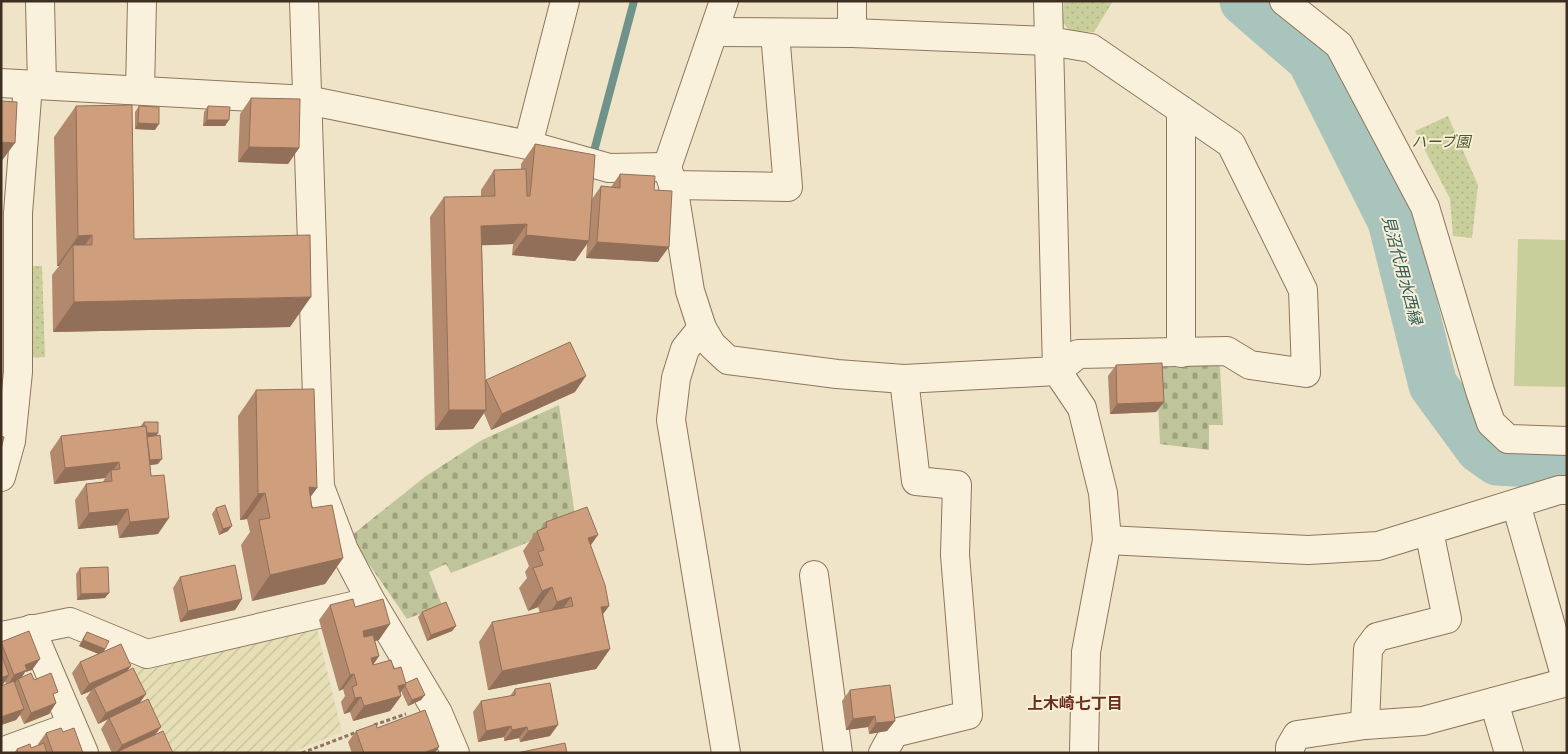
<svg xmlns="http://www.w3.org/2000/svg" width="1568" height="754" font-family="'Roboto Serif','Noto Sans JP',serif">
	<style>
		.farmland { fill: url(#farmland-furrows) }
		.grass { fill: #c9cf9b }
		.cemetery { fill: url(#cemetery-stones) }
		.park { fill: url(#park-dots) }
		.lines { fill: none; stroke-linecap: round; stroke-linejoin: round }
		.stream { stroke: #6f938a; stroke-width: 8 }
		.river { stroke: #a9c4bc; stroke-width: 49 }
		.minor-casing { stroke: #8d765c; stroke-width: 30 }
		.path { stroke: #8d765c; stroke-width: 3; stroke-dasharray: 4 2.5; stroke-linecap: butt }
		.minor { stroke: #faf1dc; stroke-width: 28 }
		.wall { fill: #b2896c }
		.shaded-wall { fill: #916f58 }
		.building { fill: #cf9f7d; stroke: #916f58 }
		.labels { text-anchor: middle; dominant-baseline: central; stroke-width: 4; stroke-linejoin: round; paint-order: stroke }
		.park-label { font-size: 15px; font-style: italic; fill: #4d5a26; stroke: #f7eed8 }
		.water-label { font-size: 16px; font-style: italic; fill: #2f5d5a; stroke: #f7eed8 }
		.neighbourhood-label { font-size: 16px; font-weight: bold; fill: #6b2e1e; stroke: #f7eed8 }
	</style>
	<defs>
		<pattern id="farmland-furrows" width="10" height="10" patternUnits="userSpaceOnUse" patternTransform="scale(1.25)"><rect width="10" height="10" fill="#e6deb5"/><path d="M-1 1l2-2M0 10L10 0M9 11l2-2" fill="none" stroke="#c6bf9b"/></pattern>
		<pattern id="cemetery-stones" width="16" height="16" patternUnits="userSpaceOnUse" patternTransform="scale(1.25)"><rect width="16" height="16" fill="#bfc49a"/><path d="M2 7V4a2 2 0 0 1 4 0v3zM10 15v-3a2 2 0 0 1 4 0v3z" fill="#9ca07d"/></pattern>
		<pattern id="park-dots" width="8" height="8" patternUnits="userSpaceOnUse" patternTransform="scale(1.25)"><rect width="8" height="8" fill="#c9cf9b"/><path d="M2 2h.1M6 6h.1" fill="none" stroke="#aeb285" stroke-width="1.8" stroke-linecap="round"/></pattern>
	</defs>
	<rect width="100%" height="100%" fill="#f0e4c8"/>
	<path class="farmland" d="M 315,621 L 342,732 L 290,753 L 171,753 L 131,668 Z"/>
	<path class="grass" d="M 1518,239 L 1567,240 L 1567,387 L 1514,386 Z"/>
	<g class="cemetery">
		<path d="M 1215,361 L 1220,367 L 1223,425 L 1209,425 L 1209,450 L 1160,444 L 1156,363 Z"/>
		<path d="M 559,405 L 576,523 L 451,573 L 446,564 L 429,572 L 442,605 L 407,619 L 364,557 L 352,535 L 426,476 L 482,440 Z"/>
	</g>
	<g class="park">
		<path d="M 1064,1 L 1113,1 L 1094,32 L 1071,31 L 1063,23 Z"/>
		<path d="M 1448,116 L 1478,185 L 1472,238 L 1453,236 L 1450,199 L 1415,131 Z"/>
		<path d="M 23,266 L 42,266 L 45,357 L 25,358 Z"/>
	</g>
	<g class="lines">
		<path class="stream" d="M 594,151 L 634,1"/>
		<path class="river" d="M 1244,1 L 1311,59 L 1392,221 L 1433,385 L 1480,449 L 1497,461 L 1567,465"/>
		<defs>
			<g id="minor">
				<path d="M 40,1 L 42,85"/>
				<path d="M 304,1 L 320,487 L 344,550 L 371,601 L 438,713 L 455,753"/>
				<path d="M 724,1 L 667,167 L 673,185 L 690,291 L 702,328 L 712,345 L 728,360 L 837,374 L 904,379 L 1057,371 L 1082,408 L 1103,493 L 1107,540 L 1086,652 L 1084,753"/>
				<path d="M 1284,1 L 1339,45 L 1425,207 L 1480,391 L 1491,423 L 1508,439 L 1567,441"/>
				<path d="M 714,32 L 852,33 L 1049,41 L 1091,48 L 1231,144 L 1303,290 L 1306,373 L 1250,365 L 1227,351 L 1078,354 L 1057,371 L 1049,41 L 1048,1"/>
				<path d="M 852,33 L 852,1"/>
				<path d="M 1,83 L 307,100 L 528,145 L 609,168 L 667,167"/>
				<path d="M 140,90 L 142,1"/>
				<path d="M 1181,110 L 1181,353"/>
				<path d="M 528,145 L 565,1"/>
				<path d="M 673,185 L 788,187 L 775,33"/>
				<path d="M 702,328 L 685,349 L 676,378 L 671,420 L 726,753"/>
				<path d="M 1,477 L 11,441 L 18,372 L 18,213 L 28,85"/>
				<path d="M 1107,540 L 1308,550 L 1378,546 L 1559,490 L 1567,490"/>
				<path d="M 814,575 L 838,753"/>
				<path d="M 31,629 L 84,753"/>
				<path d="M 1,636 L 70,622 L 147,654 L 361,604"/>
				<path d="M 1494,702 L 1509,753"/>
				<path d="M 1365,725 L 1368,649 L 1377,637 L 1447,619 L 1429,531"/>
				<path d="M 1,752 L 72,726"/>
				<path d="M 883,753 L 894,733 L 968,715 L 955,555 L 957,485 L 916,481 L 904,379"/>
				<path d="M 1290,753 L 1290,747 L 1297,735 L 1365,725 L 1423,721 L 1567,682 L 1516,504"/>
			</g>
		</defs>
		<use href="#minor" class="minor-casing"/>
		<g class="path">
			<path d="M 374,725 L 406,714"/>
			<path d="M 302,753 L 357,732"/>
		</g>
		<use href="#minor" class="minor"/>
	</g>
	<g class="wall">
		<path d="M 251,98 L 299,148 L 288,164 L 238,162 L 240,114 Z"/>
		<path d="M 76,106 L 134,239 L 290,327 L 53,332 L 52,275 L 59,266 L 57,266 L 54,137 Z"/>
		<path d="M 139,106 L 155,130 L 135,129 L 135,112 Z"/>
		<path d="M 208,106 L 225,126 L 203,126 L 204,112 Z"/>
		<path d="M 535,144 L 592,199 L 601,186 L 611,187 L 620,174 L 654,190 L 658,262 L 586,258 L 587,244 L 575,261 L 512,255 L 513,244 L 482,245 L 485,381 L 486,380 L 575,392 L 491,430 L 484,413 L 473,429 L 435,430 L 430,217 L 444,197 L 481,197 L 481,190 L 494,170 L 521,169 L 521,164 Z"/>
		<path d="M 1116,365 L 1164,402 L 1156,412 L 1110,414 L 1108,376 Z"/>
		<path d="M 256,390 L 317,488 L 310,497 L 312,508 L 343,558 L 325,584 L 252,601 L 241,545 L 250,532 L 247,519 L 240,520 L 238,416 Z"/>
		<path d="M 144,422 L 158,433 L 156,436 L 158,464 L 150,465 L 158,534 L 119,538 L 117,525 L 78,529 L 75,500 L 86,484 L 103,482 L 105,478 L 54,484 L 50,452 L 61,436 L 140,427 Z"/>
		<path d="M 216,508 L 228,531 L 219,535 L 212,514 Z"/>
		<path d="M 546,522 L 590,545 L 609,606 L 603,614 L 610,649 L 596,669 L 488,690 L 479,642 L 492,622 L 540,613 L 538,607 L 528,611 L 519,588 L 527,578 L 525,572 L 529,566 L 523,551 L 537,531 L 540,530 Z"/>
		<path d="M 80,568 L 105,598 L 77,600 L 76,574 Z"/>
		<path d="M 180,577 L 242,599 L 235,610 L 180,622 L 173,588 Z"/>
		<path d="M 330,605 L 355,607 L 379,640 L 375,641 L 379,656 L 373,665 L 394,669 L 421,700 L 408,706 L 401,691 L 400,693 L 401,696 L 390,711 L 353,721 L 350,712 L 344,714 L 341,702 L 345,696 L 343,689 L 339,691 L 319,620 Z"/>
		<path d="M 422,612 L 456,626 L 452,631 L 427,641 L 418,617 Z"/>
		<path d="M 87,632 L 105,649 L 104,652 L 127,671 L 146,694 L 139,704 L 161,727 L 155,735 L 173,753 L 112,753 L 101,729 L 108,719 L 98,724 L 86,698 L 91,691 L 81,695 L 72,673 L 80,662 L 99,654 L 79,646 L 83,638 Z"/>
		<path d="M 1,642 L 32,670 L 25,672 L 22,677 L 34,680 L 54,698 L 56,703 L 49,714 L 24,724 L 20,715 L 16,720 L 1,725 L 1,686 L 6,684 L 5,681 L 1,686 Z"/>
		<path d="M 515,689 L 550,736 L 520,742 L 519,738 L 504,741 L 504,737 L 478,742 L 473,712 L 481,701 L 510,696 Z"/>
		<path d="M 850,690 L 895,721 L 887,731 L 869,734 L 868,727 L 846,730 L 842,701 Z"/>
		<path d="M 377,728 L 435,753 L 352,753 L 348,742 L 356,731 Z"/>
		<path d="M 63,732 L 83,753 L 14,753 L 17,749 L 31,748 L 38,745 L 38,744 L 46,733 Z"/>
	</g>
	<g class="shaded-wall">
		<path d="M 207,120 L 229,120 L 225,126 L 203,126 Z"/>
		<path d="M 138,123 L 159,124 L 155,130 L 135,129 Z"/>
		<path d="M 1,142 L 15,143 L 1,162 Z"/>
		<path d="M 249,147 L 299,148 L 288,164 L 238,162 Z"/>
		<path d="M 527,224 L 513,244 L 467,246 L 481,226 Z"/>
		<path d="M 92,235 L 73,262 L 73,245 L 59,266 L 57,266 L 78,236 Z"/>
		<path d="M 526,235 L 589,241 L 575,261 L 512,255 Z"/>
		<path d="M 597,242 L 669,247 L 658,262 L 586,258 Z"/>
		<path d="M 311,297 L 290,327 L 53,332 L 74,302 Z"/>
		<path d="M 586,376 L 575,392 L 491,430 L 502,414 Z"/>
		<path d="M 1164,402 L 1156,412 L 1110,414 L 1117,404 Z"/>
		<path d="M 449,410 L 486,410 L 473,429 L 435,430 Z"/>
		<path d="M 144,433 L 158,433 L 154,439 L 145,439 Z"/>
		<path d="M 162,459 L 158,464 L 143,466 L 147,460 Z"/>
		<path d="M 119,462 L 111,473 L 111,470 L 105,478 L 54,484 L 65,468 Z"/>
		<path d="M 309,487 L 317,488 L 299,513 Z"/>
		<path d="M 265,493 L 247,519 L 240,520 L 258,494 Z"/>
		<path d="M 128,509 L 117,525 L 78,529 L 89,513 Z"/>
		<path d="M 169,518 L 158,534 L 119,538 L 130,522 Z"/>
		<path d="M 232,526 L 228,531 L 219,535 L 223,529 Z"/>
		<path d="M 598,535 L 584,555 L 588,538 Z"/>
		<path d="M 343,558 L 325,584 L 252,601 L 270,575 Z"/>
		<path d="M 552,587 L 538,607 L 528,611 L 542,591 Z"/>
		<path d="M 109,593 L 105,598 L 77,600 L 81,594 Z"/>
		<path d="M 571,597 L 557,617 L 544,622 L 557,602 Z"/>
		<path d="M 242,599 L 235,610 L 180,622 L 188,611 Z"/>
		<path d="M 609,606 L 595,625 L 601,607 Z"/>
		<path d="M 390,624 L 379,640 L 352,647 L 363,631 Z"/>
		<path d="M 456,626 L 452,631 L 427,641 L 431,635 Z"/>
		<path d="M 83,640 L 105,649 L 101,655 L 79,646 Z"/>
		<path d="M 610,649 L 596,669 L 488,690 L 502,671 Z"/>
		<path d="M 379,656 L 368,672 L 371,658 Z"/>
		<path d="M 40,659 L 32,670 L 25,672 L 19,681 L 18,679 L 15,683 L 7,686 L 14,675 L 25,665 Z"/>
		<path d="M 131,666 L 123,677 L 94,688 L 91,691 L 81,695 L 89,684 Z"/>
		<path d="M 354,674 L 343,689 L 339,691 L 350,675 Z"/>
		<path d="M 9,675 L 2,686 L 1,686 L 1,678 Z"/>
		<path d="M 406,684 L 398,696 L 401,696 L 390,711 L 353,721 L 364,706 L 398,686 Z"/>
		<path d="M 146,694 L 138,705 L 98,724 L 106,713 Z"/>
		<path d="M 425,695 L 421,700 L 408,706 L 412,700 Z"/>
		<path d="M 361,697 L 350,712 L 344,714 L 355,698 Z"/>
		<path d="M 56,703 L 49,714 L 24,724 L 31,713 Z"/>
		<path d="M 24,709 L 16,720 L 1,725 L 1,717 Z"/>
		<path d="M 875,716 L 868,727 L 846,730 L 853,719 Z"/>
		<path d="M 895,721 L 887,731 L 869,734 L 876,723 Z"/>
		<path d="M 558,725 L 550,736 L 520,742 L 528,731 Z"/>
		<path d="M 511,726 L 504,737 L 478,742 L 486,731 Z"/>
		<path d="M 161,727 L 153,737 L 119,751 L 118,753 L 116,753 L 122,745 Z"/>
		<path d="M 527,727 L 519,738 L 504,741 L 512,730 Z"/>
		<path d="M 439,747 L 435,753 L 423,753 Z"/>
	</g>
	<g class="building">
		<path d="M 251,98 L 300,99 L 299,148 L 249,147 Z"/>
		<path d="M 1,101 L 17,102 L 15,143 L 1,142 Z"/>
		<path d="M 132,105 L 134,239 L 310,235 L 311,297 L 74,302 L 73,245 L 92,245 L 92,235 L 78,236 L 76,106 Z"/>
		<path d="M 139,106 L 159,107 L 159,124 L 138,123 Z"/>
		<path d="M 208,106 L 230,107 L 229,120 L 207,120 Z"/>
		<path d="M 535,144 L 595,155 L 589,241 L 526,235 L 527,224 L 481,226 L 486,410 L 449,410 L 444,197 L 495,196 L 494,170 L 526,169 L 527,196 L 530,196 Z"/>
		<path d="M 620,174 L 655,176 L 654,190 L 672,191 L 669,247 L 597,242 L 601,186 L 620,188 Z"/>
		<path d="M 570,342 L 586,376 L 502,414 L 486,380 Z"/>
		<path d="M 1162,363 L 1164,402 L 1117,404 L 1116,365 Z"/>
		<path d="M 314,389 L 317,488 L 309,487 L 312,508 L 332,505 L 343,558 L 270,575 L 259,520 L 270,518 L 265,493 L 258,494 L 256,390 Z"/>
		<path d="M 144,422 L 158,422 L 158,433 L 147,433 L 146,426 L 144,427 Z"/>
		<path d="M 146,426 L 151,476 L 164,475 L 169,518 L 130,522 L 128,509 L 89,513 L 86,484 L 112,481 L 111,470 L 120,469 L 119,462 L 65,468 L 61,436 Z"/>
		<path d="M 160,435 L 162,459 L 150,460 L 147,437 Z"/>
		<path d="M 1,436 L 4,437 L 1,449 Z"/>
		<path d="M 225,505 L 232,526 L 223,529 L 216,508 Z"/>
		<path d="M 587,507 L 598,535 L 588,538 L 605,585 L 609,606 L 601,607 L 610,649 L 502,671 L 492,622 L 573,606 L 571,597 L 557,602 L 552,587 L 542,591 L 533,568 L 543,565 L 538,552 L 544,550 L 537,531 L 547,527 L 546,522 Z"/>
		<path d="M 235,565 L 242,599 L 188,611 L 180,577 Z"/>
		<path d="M 108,567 L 109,593 L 81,594 L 80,568 Z"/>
		<path d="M 353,599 L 355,607 L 383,599 L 390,624 L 363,631 L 364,637 L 373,635 L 379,656 L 371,658 L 373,665 L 391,660 L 394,669 L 401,667 L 406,684 L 398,686 L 401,696 L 364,706 L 361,697 L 355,698 L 352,687 L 357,685 L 354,674 L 350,675 L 330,605 Z"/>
		<path d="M 446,602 L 456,626 L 431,635 L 422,612 Z"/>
		<path d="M 29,631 L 40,659 L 25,665 L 27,670 L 14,675 L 1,642 Z"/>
		<path d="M 87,632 L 109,641 L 105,649 L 83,640 Z"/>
		<path d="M 121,644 L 131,666 L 89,684 L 80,662 Z"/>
		<path d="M 1,654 L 9,675 L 1,678 Z"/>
		<path d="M 133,668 L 146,694 L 106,713 L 94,688 Z"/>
		<path d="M 31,673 L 34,680 L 51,673 L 58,692 L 53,694 L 56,703 L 31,713 L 18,679 Z"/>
		<path d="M 417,678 L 425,695 L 412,700 L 405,686 L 406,683 Z"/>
		<path d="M 14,681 L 24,709 L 1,717 L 1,686 Z"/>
		<path d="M 550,683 L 558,725 L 528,731 L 527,727 L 512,730 L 511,726 L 486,731 L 481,701 L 515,695 L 515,689 Z"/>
		<path d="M 890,685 L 895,721 L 876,723 L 875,716 L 853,719 L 850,690 Z"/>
		<path d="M 148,699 L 161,727 L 122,745 L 109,718 Z"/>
		<path d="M 425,710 L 439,747 L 423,753 L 364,753 L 356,731 L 376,724 L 377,728 Z"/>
		<path d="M 61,728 L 63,732 L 74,728 L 83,753 L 53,753 L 46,733 Z"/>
		<path d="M 163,731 L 173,753 L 120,753 L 119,751 Z"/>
		<path d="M 44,743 L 47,753 L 18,753 L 17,749 L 30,744 L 31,748 Z"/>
		<path d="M 565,743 L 567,753 L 517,753 Z"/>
	</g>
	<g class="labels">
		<g class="park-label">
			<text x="1441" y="142">ハーブ園</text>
		</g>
		<g class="water-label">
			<text transform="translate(1402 270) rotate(75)">見沼代用水西縁</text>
		</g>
		<g class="neighbourhood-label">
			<text x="1075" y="703">上木崎七丁目</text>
		</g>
	</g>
	<rect width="1568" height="754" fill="none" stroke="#3d2e20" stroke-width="5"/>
</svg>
